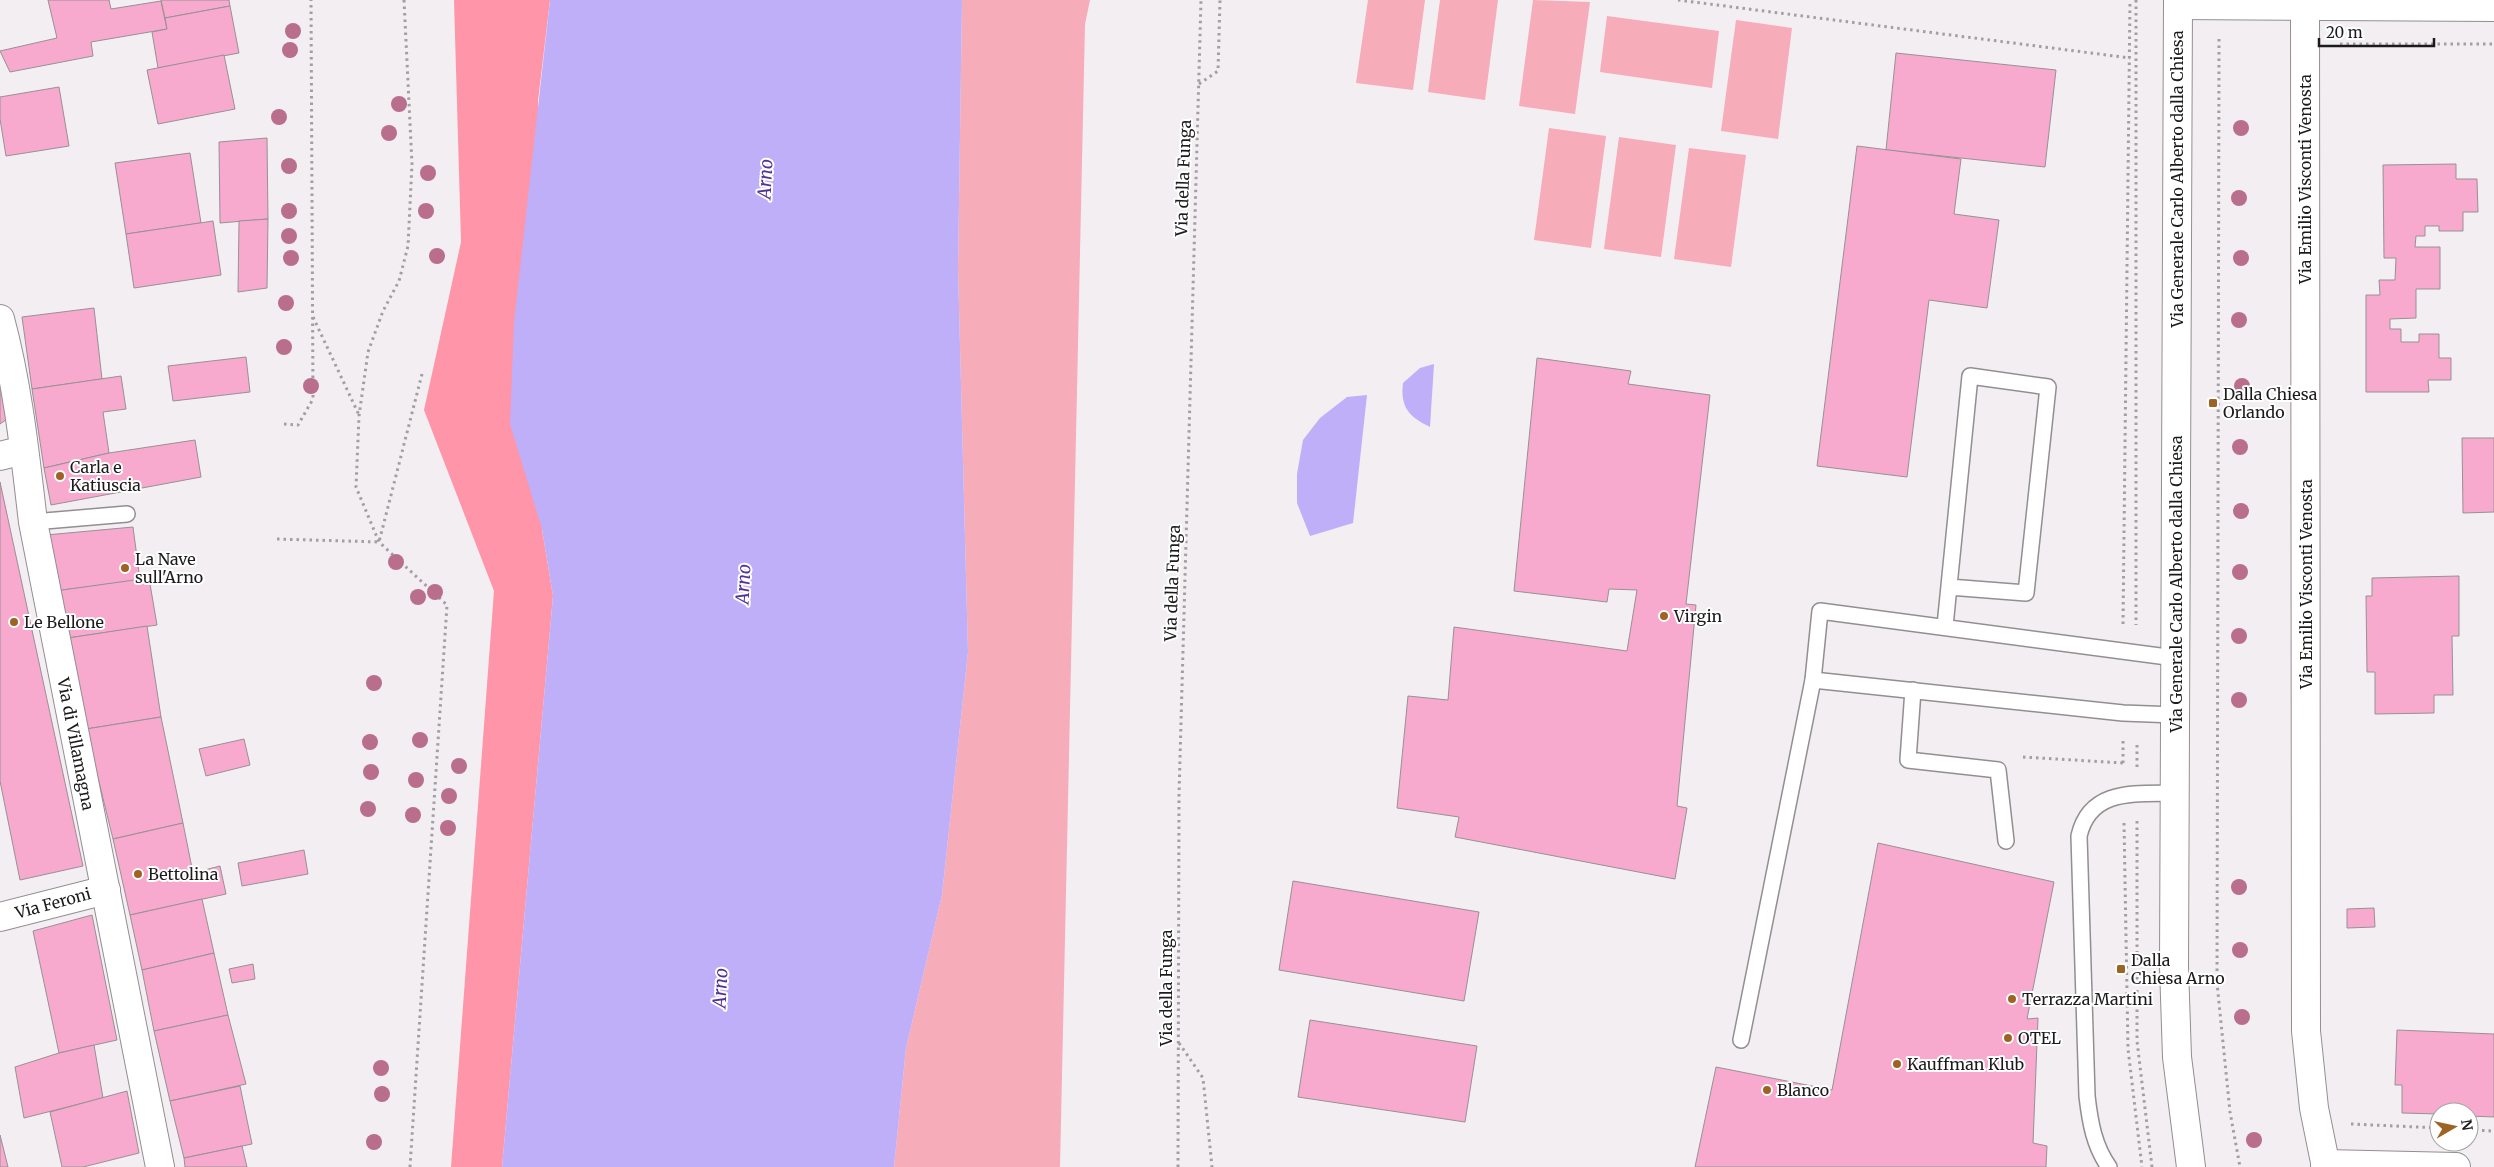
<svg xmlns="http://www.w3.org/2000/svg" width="2494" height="1167" font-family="Merriweather,serif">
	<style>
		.green { fill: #f6acb9 }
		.forest { fill: #ff95a9 }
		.water { fill: #beaff8 }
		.building { fill: #f7a9ce; stroke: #979194 }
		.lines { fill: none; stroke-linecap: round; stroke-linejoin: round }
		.service-casing { stroke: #938e92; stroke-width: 18 }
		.minor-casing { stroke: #938e92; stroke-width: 30 }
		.primary-casing { stroke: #938e92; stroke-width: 30 }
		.path { stroke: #a29ea1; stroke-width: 3; stroke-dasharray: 2.5 4; stroke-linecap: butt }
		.service { stroke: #fff; stroke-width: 15 }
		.minor { stroke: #fff; stroke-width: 28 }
		.primary { stroke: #fff; stroke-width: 28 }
		.tree { fill: #b96e8c }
		.poi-dot { fill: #9d6322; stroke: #fff; stroke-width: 2 }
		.labels { text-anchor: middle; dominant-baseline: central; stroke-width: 4; stroke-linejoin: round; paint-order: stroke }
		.street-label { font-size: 16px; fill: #1c1b1c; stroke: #fff }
		.poi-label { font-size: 16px; fill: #1c1b1c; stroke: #fff; text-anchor: start }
		.water-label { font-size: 18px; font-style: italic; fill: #533298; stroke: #fff }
	</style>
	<rect width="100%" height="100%" fill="#f3eef2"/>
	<g class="green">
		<path d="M 962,0 L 1090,0 L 1085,24 L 1060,1167 L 894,1167 L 906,1048 L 942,895 L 968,652 L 958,270 Z"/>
		<path d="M 1368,0 L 1425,0 L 1413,90 L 1356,83 Z"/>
		<path d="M 1440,0 L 1498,0 L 1485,100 L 1428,92 Z"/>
		<path d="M 1533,0 L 1590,2 L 1575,114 L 1519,106 Z"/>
		<path d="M 1607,16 L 1719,31 L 1712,88 L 1600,72 Z"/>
		<path d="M 1736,20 L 1792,28 L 1778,139 L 1721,131 Z"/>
		<path d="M 1549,128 L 1606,136 L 1591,248 L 1534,240 Z"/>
		<path d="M 1619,137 L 1676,145 L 1661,257 L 1604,249 Z"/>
		<path d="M 1689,148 L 1746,155 L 1731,267 L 1674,259 Z"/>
	</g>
	<path class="forest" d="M 454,0 L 550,0 L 538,101 L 542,529 L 553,596 L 502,1167 L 451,1167 L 494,591 L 424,410 L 461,242 Z"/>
	<g class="water">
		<path d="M 550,0 L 962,0 L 958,270 L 968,652 L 942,895 L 906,1048 L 894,1167 L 502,1167 L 553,596 L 542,529 L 510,424 L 514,323 Z"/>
		<path d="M 1434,364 L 1430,427 C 1409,417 1400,407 1403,383 L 1420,368 Z"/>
		<path d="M 1367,395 L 1353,523 L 1310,536 L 1297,503 L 1297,474 L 1303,440 L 1320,418 L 1347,397 Z"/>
	</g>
	<g class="building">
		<path d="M 48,0 L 109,0 L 111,9 L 161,1 L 167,29 L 91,42 L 93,56 L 10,72 L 0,51 L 57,38 Z"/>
		<path d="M 229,0 L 230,6 L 165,18 L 161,0 Z"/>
		<path d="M 230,6 L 239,53 L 158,68 L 152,32 L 167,29 L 165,18 Z"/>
		<path d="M 1896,53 L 2056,70 L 2045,167 L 1886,150 Z"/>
		<path d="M 224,55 L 235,109 L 158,124 L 147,70 Z"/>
		<path d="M 59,87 L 69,146 L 6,156 L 0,119 L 0,97 Z"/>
		<path d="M 267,138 L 268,219 L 220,223 L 219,142 Z"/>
		<path d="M 1857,146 L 1961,159 L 1954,214 L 1999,220 L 1987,308 L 1929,300 L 1907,477 L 1817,466 Z"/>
		<path d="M 190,153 L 201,223 L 126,234 L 115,163 Z"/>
		<path d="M 2456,164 L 2456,179 L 2477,179 L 2478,212 L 2463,212 L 2463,231 L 2439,231 L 2439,226 L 2425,226 L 2425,236 L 2416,236 L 2415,247 L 2440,247 L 2440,289 L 2416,289 L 2416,318 L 2390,319 L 2390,329 L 2401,329 L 2401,342 L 2419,342 L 2419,334 L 2439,334 L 2439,358 L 2451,358 L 2451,380 L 2428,380 L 2429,392 L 2366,392 L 2366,295 L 2380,295 L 2379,280 L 2395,280 L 2396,258 L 2384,258 L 2383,165 Z"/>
		<path d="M 268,219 L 267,288 L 238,292 L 239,221 Z"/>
		<path d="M 213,221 L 221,275 L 134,288 L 126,234 Z"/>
		<path d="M 94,308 L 102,379 L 32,389 L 22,317 Z"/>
		<path d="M 246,357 L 250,392 L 173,401 L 168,366 Z"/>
		<path d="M 1537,358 L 1631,371 L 1628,384 L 1710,395 L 1686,604 L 1696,605 L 1677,806 L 1687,808 L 1675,879 L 1455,837 L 1459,817 L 1397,808 L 1408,696 L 1448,700 L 1454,627 L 1627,651 L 1637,590 L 1609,589 L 1607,602 L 1514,591 Z"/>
		<path d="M 0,372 L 10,417 L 0,424 Z"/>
		<path d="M 121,376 L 126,409 L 103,412 L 109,453 L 44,468 L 32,389 Z"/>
		<path d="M 2462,438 L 2494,438 L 2494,512 L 2463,513 Z"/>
		<path d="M 195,440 L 201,477 L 51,505 L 44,468 L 109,453 Z"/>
		<path d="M 0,482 L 83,866 L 20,880 L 0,781 Z"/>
		<path d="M 133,527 L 140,580 L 55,591 L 46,535 Z"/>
		<path d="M 2459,576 L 2459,636 L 2452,636 L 2453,695 L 2434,695 L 2434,713 L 2375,714 L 2375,672 L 2367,672 L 2366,596 L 2372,596 L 2372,578 Z"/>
		<path d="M 149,578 L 157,625 L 68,638 L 55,591 Z"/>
		<path d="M 147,626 L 161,717 L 86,729 L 68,638 Z"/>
		<path d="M 161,717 L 183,823 L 113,839 L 86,729 Z"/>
		<path d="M 244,739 L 250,765 L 206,776 L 199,749 Z"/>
		<path d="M 183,823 L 193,873 L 220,866 L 226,894 L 130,915 L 113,839 Z"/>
		<path d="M 1878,843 L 2054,882 L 2027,1019 L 2038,1018 L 2033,1143 L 2047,1146 L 2046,1167 L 1695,1167 L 1716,1067 L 1832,1090 Z"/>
		<path d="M 304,850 L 308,874 L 242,886 L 238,863 Z"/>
		<path d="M 1293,881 L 1479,912 L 1464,1001 L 1279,970 Z"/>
		<path d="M 202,899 L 214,953 L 142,970 L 130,915 Z"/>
		<path d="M 2374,908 L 2375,927 L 2347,928 L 2347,909 Z"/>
		<path d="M 92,915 L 117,1040 L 59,1053 L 33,931 Z"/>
		<path d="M 214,953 L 228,1015 L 154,1031 L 142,970 Z"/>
		<path d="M 253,964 L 255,979 L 232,983 L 229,969 Z"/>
		<path d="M 228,1015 L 246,1084 L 170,1101 L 154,1031 Z"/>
		<path d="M 1310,1020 L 1477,1046 L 1465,1122 L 1298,1097 Z"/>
		<path d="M 2397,1030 L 2494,1034 L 2494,1117 L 2469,1116 L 2469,1112 L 2439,1112 L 2439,1114 L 2402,1113 L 2402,1085 L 2395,1085 Z"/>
		<path d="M 94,1045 L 103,1098 L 24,1118 L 15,1067 L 59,1053 Z"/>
		<path d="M 240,1086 L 252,1144 L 184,1158 L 170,1101 Z"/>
		<path d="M 127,1091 L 139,1153 L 83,1167 L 62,1167 L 50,1112 Z"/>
		<path d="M 0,1135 L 8,1167 L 0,1167 Z"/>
		<path d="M 242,1146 L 247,1167 L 185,1167 L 184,1158 Z"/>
	</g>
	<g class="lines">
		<defs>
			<g id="service">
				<path d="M 33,522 L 127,514"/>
				<path d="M 1945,626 L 1970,376 L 2048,387 L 2026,593 L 1949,587"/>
				<path d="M 1813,680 L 2123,713 L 2175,715"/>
				<path d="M 1913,690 L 1908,760 L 1998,770 L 2006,841"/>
				<path d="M 1741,1040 L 1813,680 L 1820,611 L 2175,658"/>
				<path d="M 2109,1167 C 2094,1146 2090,1122 2087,1096 L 2079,836 C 2090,788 2135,794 2175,793"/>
			</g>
			<g id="minor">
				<path d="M 2305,0 L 2306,1031 L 2314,1108 L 2326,1167"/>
				<path d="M 2178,5 L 2494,7"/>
				<path d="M 0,319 C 18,386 25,454 33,522 L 160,1167"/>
				<path d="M 0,456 L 24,450"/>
				<path d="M 0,917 L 106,890"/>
				<path d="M 2325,1164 L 2456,1167"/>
			</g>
			<path id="primary" d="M 2178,0 L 2174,967 L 2177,1057 L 2191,1167"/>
		</defs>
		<use href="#service" class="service-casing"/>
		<use href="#minor" class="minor-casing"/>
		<use href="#primary" class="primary-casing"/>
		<g class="path">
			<path d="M 404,0 L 412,164 L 408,246 L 399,281 L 383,311 L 368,352 L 359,416 L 356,487 L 379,542 L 447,605 L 410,1167"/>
			<path d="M 1678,0 L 2130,58"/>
			<path d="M 2136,0 L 2136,625"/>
			<path d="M 2219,39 L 2217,983 L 2230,1112 L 2240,1167"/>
			<path d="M 2340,44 L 2494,44"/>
			<path d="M 1199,84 L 1218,71 L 1220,0"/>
			<path d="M 313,317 L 359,415"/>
			<path d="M 284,424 L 298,425 L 313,399 L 311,0"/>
			<path d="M 277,539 L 379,542 L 422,374"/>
			<path d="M 2123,624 L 2130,0"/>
			<path d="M 2123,741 L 2123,767"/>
			<path d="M 2023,757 L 2123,763"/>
			<path d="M 2137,767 L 2137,741"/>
			<path d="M 2137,821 L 2137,1041 L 2152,1167"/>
			<path d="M 2124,823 L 2128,1049 L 2142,1167"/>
			<path d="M 1179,1043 L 1203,1078 L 1212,1167"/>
			<path d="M 2351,1124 L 2439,1128"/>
			<path d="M 2469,1130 L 2494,1131"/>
			<path d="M 1178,1167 L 1179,795 L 1201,0"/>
		</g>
		<use href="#service" class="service"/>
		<use href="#minor" class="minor"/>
		<use href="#primary" class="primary"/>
	</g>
	<g class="tree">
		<circle cx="293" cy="31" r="8"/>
		<circle cx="290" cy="50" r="8"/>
		<circle cx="399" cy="104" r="8"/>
		<circle cx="279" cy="117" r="8"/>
		<circle cx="2241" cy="128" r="8"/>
		<circle cx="389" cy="133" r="8"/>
		<circle cx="289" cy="166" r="8"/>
		<circle cx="428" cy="173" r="8"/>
		<circle cx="2239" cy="198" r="8"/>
		<circle cx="289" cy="211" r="8"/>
		<circle cx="426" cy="211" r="8"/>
		<circle cx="289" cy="236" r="8"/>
		<circle cx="437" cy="256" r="8"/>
		<circle cx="291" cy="258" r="8"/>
		<circle cx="2241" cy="258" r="8"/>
		<circle cx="286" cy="303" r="8"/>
		<circle cx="2239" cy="320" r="8"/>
		<circle cx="284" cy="347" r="8"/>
		<circle cx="311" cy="386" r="8"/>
		<circle cx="2242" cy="386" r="8"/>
		<circle cx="2240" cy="447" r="8"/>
		<circle cx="2241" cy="511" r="8"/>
		<circle cx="396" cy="562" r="8"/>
		<circle cx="2240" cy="572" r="8"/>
		<circle cx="435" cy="592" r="8"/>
		<circle cx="418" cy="597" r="8"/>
		<circle cx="2239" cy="636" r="8"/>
		<circle cx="374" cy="683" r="8"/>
		<circle cx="2239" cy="700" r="8"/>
		<circle cx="420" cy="740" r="8"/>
		<circle cx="370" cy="742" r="8"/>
		<circle cx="459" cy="766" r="8"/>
		<circle cx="371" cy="772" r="8"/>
		<circle cx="416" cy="780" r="8"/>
		<circle cx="449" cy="796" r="8"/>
		<circle cx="368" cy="809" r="8"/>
		<circle cx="413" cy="815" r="8"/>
		<circle cx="448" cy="828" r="8"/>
		<circle cx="2239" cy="887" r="8"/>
		<circle cx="2240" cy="950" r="8"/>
		<circle cx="2242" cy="1017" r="8"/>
		<circle cx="381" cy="1068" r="8"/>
		<circle cx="382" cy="1094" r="8"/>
		<circle cx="2254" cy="1140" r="8"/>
		<circle cx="374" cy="1142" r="8"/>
	</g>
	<g class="poi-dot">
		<rect x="2208" y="398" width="10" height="10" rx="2.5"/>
		<circle cx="60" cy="476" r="5"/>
		<circle cx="125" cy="568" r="5"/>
		<circle cx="1664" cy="616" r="5"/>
		<circle cx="14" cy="622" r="5"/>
		<circle cx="138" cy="874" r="5"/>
		<rect x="2116" y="964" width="10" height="10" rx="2.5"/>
		<circle cx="2012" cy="999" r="5"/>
		<circle cx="2008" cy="1038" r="5"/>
		<circle cx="1897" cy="1064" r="5"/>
		<circle cx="1767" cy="1090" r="5"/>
	</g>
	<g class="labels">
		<g class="street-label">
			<text transform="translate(1183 178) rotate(-88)">Via della Funga</text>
			<text transform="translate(2177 179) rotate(-90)">Via Generale Carlo Alberto dalla Chiesa</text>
			<text transform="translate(2305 179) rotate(-90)">Via Emilio Visconti Venosta</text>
			<text transform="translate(1172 583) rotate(-88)">Via della Funga</text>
			<text transform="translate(2176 584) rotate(-90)">Via Generale Carlo Alberto dalla Chiesa</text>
			<text transform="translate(2306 584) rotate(-90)">Via Emilio Visconti Venosta</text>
			<text transform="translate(76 744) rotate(79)">Via di Villamagna</text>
			<text transform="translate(53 903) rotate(-15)">Via Feroni</text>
			<text transform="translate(1166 988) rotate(-90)">Via della Funga</text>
		</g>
		<g class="poi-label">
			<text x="2223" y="394">Dalla Chiesa<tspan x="2223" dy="18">Orlando</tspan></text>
			<text x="70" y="467">Carla e<tspan x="70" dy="18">Katiuscia</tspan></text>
			<text x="135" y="559">La Nave<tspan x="135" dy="18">sull'Arno</tspan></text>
			<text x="1674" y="616">Virgin</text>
			<text x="24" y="622">Le Bellone</text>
			<text x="148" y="874">Bettolina</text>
			<text x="2131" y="960">Dalla<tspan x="2131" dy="18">Chiesa Arno</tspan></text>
			<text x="2022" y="999">Terrazza Martini</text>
			<text x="2018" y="1038">OTEL</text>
			<text x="1907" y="1064">Kauffman Klub</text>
			<text x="1777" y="1090">Blanco</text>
		</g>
		<g class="water-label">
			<text transform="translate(765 179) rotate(-87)">Arno</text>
			<text transform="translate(743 584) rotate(-87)">Arno</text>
			<text transform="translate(720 988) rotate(-87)">Arno</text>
		</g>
	</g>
	<g transform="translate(2454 1127) rotate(81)"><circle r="24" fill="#ffffff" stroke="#a4a4a4"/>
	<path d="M0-4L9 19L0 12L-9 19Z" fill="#9d6322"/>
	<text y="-8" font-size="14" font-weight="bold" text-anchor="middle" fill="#1c1b1c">N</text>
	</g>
	<path d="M2319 38v8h115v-8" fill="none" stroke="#1c1b1c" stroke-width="2.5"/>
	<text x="2326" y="38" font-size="15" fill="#1c1b1c" stroke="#ffffff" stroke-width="4" paint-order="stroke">20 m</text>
</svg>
